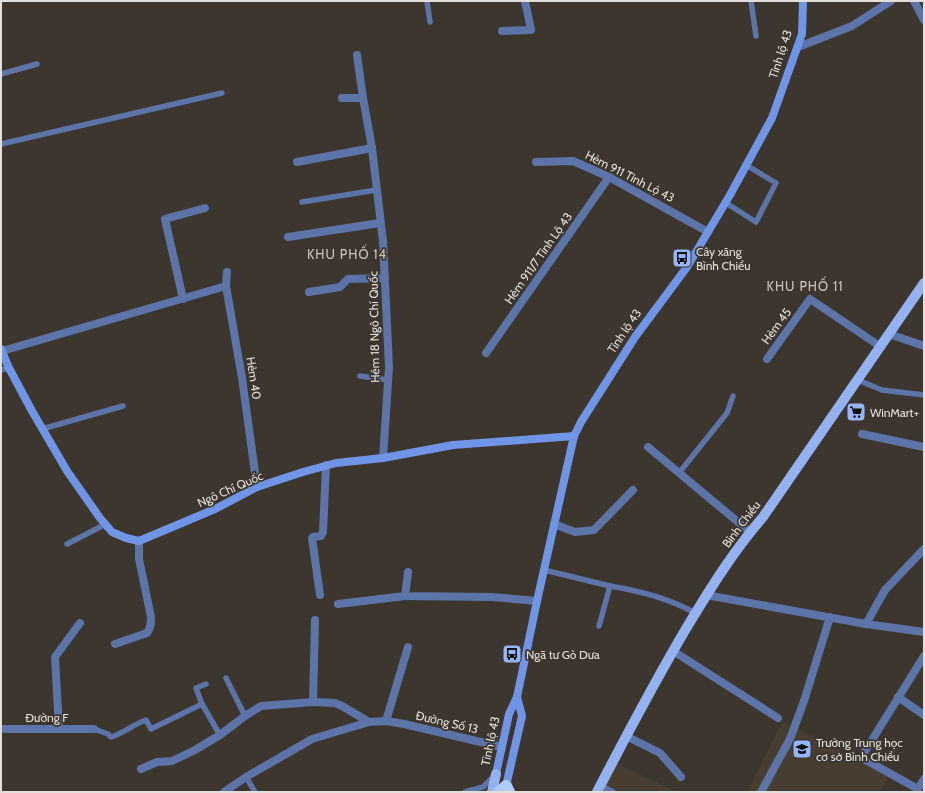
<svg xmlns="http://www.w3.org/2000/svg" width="925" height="793" font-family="Cabin,sans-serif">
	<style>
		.built { fill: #473e31 }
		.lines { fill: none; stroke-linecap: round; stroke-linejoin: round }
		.lane { stroke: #5c74a8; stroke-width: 5.5 }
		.street { stroke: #5c74a8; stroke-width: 8 }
		.secondary { stroke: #7095e7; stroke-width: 8 }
		.primary { stroke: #94b2f1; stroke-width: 10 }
		.highway { stroke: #b2cbfd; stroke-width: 12 }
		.labels { text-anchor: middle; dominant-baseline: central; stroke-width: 3.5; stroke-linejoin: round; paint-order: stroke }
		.street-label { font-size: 12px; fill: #e2dfda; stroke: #3c362e }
		.poi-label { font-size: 12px; fill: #e2dfda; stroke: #3c362e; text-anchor: start }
		.neighbourhood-label { font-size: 13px; letter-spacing: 1px; fill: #cbc4bb; stroke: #3c362e }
	</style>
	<rect width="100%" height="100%" fill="#3c362e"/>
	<g class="built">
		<path d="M 783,721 L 888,776 L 880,792 L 747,792 Z"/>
		<path d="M 616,763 L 677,792 L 599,792 Z"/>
	</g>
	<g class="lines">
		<g class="lane">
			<path d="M 427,1 L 430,22"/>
			<path d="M 751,1 L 756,36"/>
			<path d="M 1,74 L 37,64"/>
			<path d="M 1,144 L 222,93"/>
			<path d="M 302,202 L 376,190"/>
			<path d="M 726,203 L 756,222 L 776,183 L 746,165"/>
			<path d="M 1,370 L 9,368"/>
			<path d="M 360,376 L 388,380"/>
			<path d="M 858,380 L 882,390 L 924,395"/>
			<path d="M 42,429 L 123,406"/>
			<path d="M 679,473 L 727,413 L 733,396"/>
			<path d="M 67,544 L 106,524"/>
			<path d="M 544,570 L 610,586 L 599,626"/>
			<path d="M 610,586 C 640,591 669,598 695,613"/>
			<path d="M 226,678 L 245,716"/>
			<path d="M 206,684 L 196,688 L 202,704 L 220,735"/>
			<path d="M 94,729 L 108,734 L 111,737 C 124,733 134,724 146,720 L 151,729 L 202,704"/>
			<path d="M 246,777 L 255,792"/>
			<path d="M 600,785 L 613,792"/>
			<path d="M 465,792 L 483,787 L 494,776"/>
		</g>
		<g class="street">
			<path d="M 914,1 L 924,20"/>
			<path d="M 502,31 L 531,30 L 525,1"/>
			<path d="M 798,47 L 852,26 L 891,1"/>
			<path d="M 357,55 L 363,98"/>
			<path d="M 342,98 L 363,98 L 372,148 L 383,241 L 389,367 L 383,458"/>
			<path d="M 297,162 L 372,148"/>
			<path d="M 536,162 L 573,161 L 609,177 L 708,232"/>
			<path d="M 288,237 L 380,223"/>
			<path d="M 227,272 L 226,286 L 242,378 L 257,487"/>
			<path d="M 309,292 L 340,287 L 348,279 L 385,278"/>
			<path d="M 183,299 L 165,219 L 205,208"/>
			<path d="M 889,334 L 924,346"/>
			<path d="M 2,351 L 226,286"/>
			<path d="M 486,353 L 609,177"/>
			<path d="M 767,359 L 810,299 L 881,347"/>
			<path d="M 862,434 L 924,447"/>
			<path d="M 648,447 L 750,532"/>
			<path d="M 554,524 L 575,532 L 594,530 L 633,490"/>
			<path d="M 408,572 L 405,596 L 492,597 L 537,601"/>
			<path d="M 320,595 L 312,538 L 313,537 L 321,536 L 323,532 L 326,465"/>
			<path d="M 706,595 L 866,624 L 924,632"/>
			<path d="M 338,604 L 405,596"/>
			<path d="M 866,624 L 885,590 L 924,549"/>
			<path d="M 115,644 L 147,633 C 151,628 151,623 151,617 L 139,559 L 139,541"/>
			<path d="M 673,651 L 778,718"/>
			<path d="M 924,656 L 864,753 L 864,759 L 918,789 L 924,779"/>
			<path d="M 898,697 L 924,715"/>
			<path d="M 313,702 L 315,620"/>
			<path d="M 386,721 L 408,647"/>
			<path d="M 1,729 L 94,729"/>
			<path d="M 59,729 L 55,657 L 80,623"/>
			<path d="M 626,736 L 660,753 L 681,777"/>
			<path d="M 141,769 L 157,762 L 172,761 L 195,750 L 220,735 L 245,716 L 261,706 L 313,702 L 335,703 L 342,706 L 369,722"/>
			<path d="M 224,792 L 246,777 L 312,739 L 369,722 L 386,721 L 404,724 L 502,747"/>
			<path d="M 761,792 L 790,739 L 804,701 L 830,617"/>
		</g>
		<g class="secondary">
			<path d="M 1,349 L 9,368 L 32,411 L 67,471 L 100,518 L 112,532 L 126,538 L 139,541 L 215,509 L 257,487 L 303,472 L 336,463 L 383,458 L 453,445 L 574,436"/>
			<path d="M 496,774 L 509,714 L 517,697 L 537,601 L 574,436 L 581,422 L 635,337 L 687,267 L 730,195 L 772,118 L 802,34 L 803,1"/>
			<path d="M 506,786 L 522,716 L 517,697"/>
		</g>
		<g class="primary">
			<path d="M 492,792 L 496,774"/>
			<path d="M 597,792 C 626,736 655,681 687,627 C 710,589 734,550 763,517 L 924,283"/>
		</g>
		<path class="highway" d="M 499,792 L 506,786 L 509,792"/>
	</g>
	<defs>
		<symbol id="bus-square" viewBox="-11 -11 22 22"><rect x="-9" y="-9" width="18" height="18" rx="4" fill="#95b6fd" stroke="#3c362e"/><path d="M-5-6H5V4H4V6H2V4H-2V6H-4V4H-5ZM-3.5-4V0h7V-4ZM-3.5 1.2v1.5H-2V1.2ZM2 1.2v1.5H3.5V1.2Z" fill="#111"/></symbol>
		<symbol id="supermarket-square" viewBox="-11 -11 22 22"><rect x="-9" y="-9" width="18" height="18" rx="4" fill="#95b6fd" stroke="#3c362e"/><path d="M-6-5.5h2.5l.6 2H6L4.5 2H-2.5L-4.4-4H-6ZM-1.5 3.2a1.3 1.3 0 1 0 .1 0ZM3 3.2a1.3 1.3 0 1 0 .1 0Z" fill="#111"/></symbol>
		<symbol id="school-square" viewBox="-11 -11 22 22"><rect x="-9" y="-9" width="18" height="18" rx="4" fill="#95b6fd" stroke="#3c362e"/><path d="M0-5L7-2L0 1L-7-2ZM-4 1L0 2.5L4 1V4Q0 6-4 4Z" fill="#111"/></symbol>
	</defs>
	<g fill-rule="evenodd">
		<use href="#bus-square" x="671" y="247" width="22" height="22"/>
		<use href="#supermarket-square" x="845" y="401" width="22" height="22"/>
		<use href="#bus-square" x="501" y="643" width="22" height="22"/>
		<use href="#school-square" x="791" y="738" width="22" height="22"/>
	</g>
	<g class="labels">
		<g class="street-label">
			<text transform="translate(780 54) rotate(-72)">Tỉnh lộ 43</text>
			<text transform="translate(630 176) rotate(27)">Hẻm 911 Tỉnh Lộ 43</text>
			<text transform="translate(538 258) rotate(-55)">Hẻm 911/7 Tỉnh Lộ 43</text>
			<text transform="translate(776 326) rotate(-54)">Hẻm 45</text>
			<text transform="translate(374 327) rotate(-91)">Hẻm 18 Ngô Chí Quốc</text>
			<text transform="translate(624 331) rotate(-56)">Tỉnh lộ 43</text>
			<text transform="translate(254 378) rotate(81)">Hẻm 40</text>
			<text transform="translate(230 489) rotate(-24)">Ngô Chí Quốc</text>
			<text transform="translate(741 524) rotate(-53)">Bình Chiểu</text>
			<text x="47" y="717">Đường F</text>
			<text transform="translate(447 722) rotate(13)">Đường Số 13</text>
			<text transform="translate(490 741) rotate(-78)">Tỉnh lộ 43</text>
		</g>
		<g class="poi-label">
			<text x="696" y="251">Cây xăng<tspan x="696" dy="14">Bình Chiểu</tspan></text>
			<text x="870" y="412">WinMart+</text>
			<text x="526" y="654">Ngã tư Gò Dưa</text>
			<text x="816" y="742">Trường Trung học<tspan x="816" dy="14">cơ sở Bình Chiểu</tspan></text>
		</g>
		<g class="neighbourhood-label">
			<text x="347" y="254">KHU PHỐ 14</text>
			<text x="805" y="286">KHU PHỐ 11</text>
		</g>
	</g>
	<rect width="925" height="793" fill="none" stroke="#e2dfda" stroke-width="4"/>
</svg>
